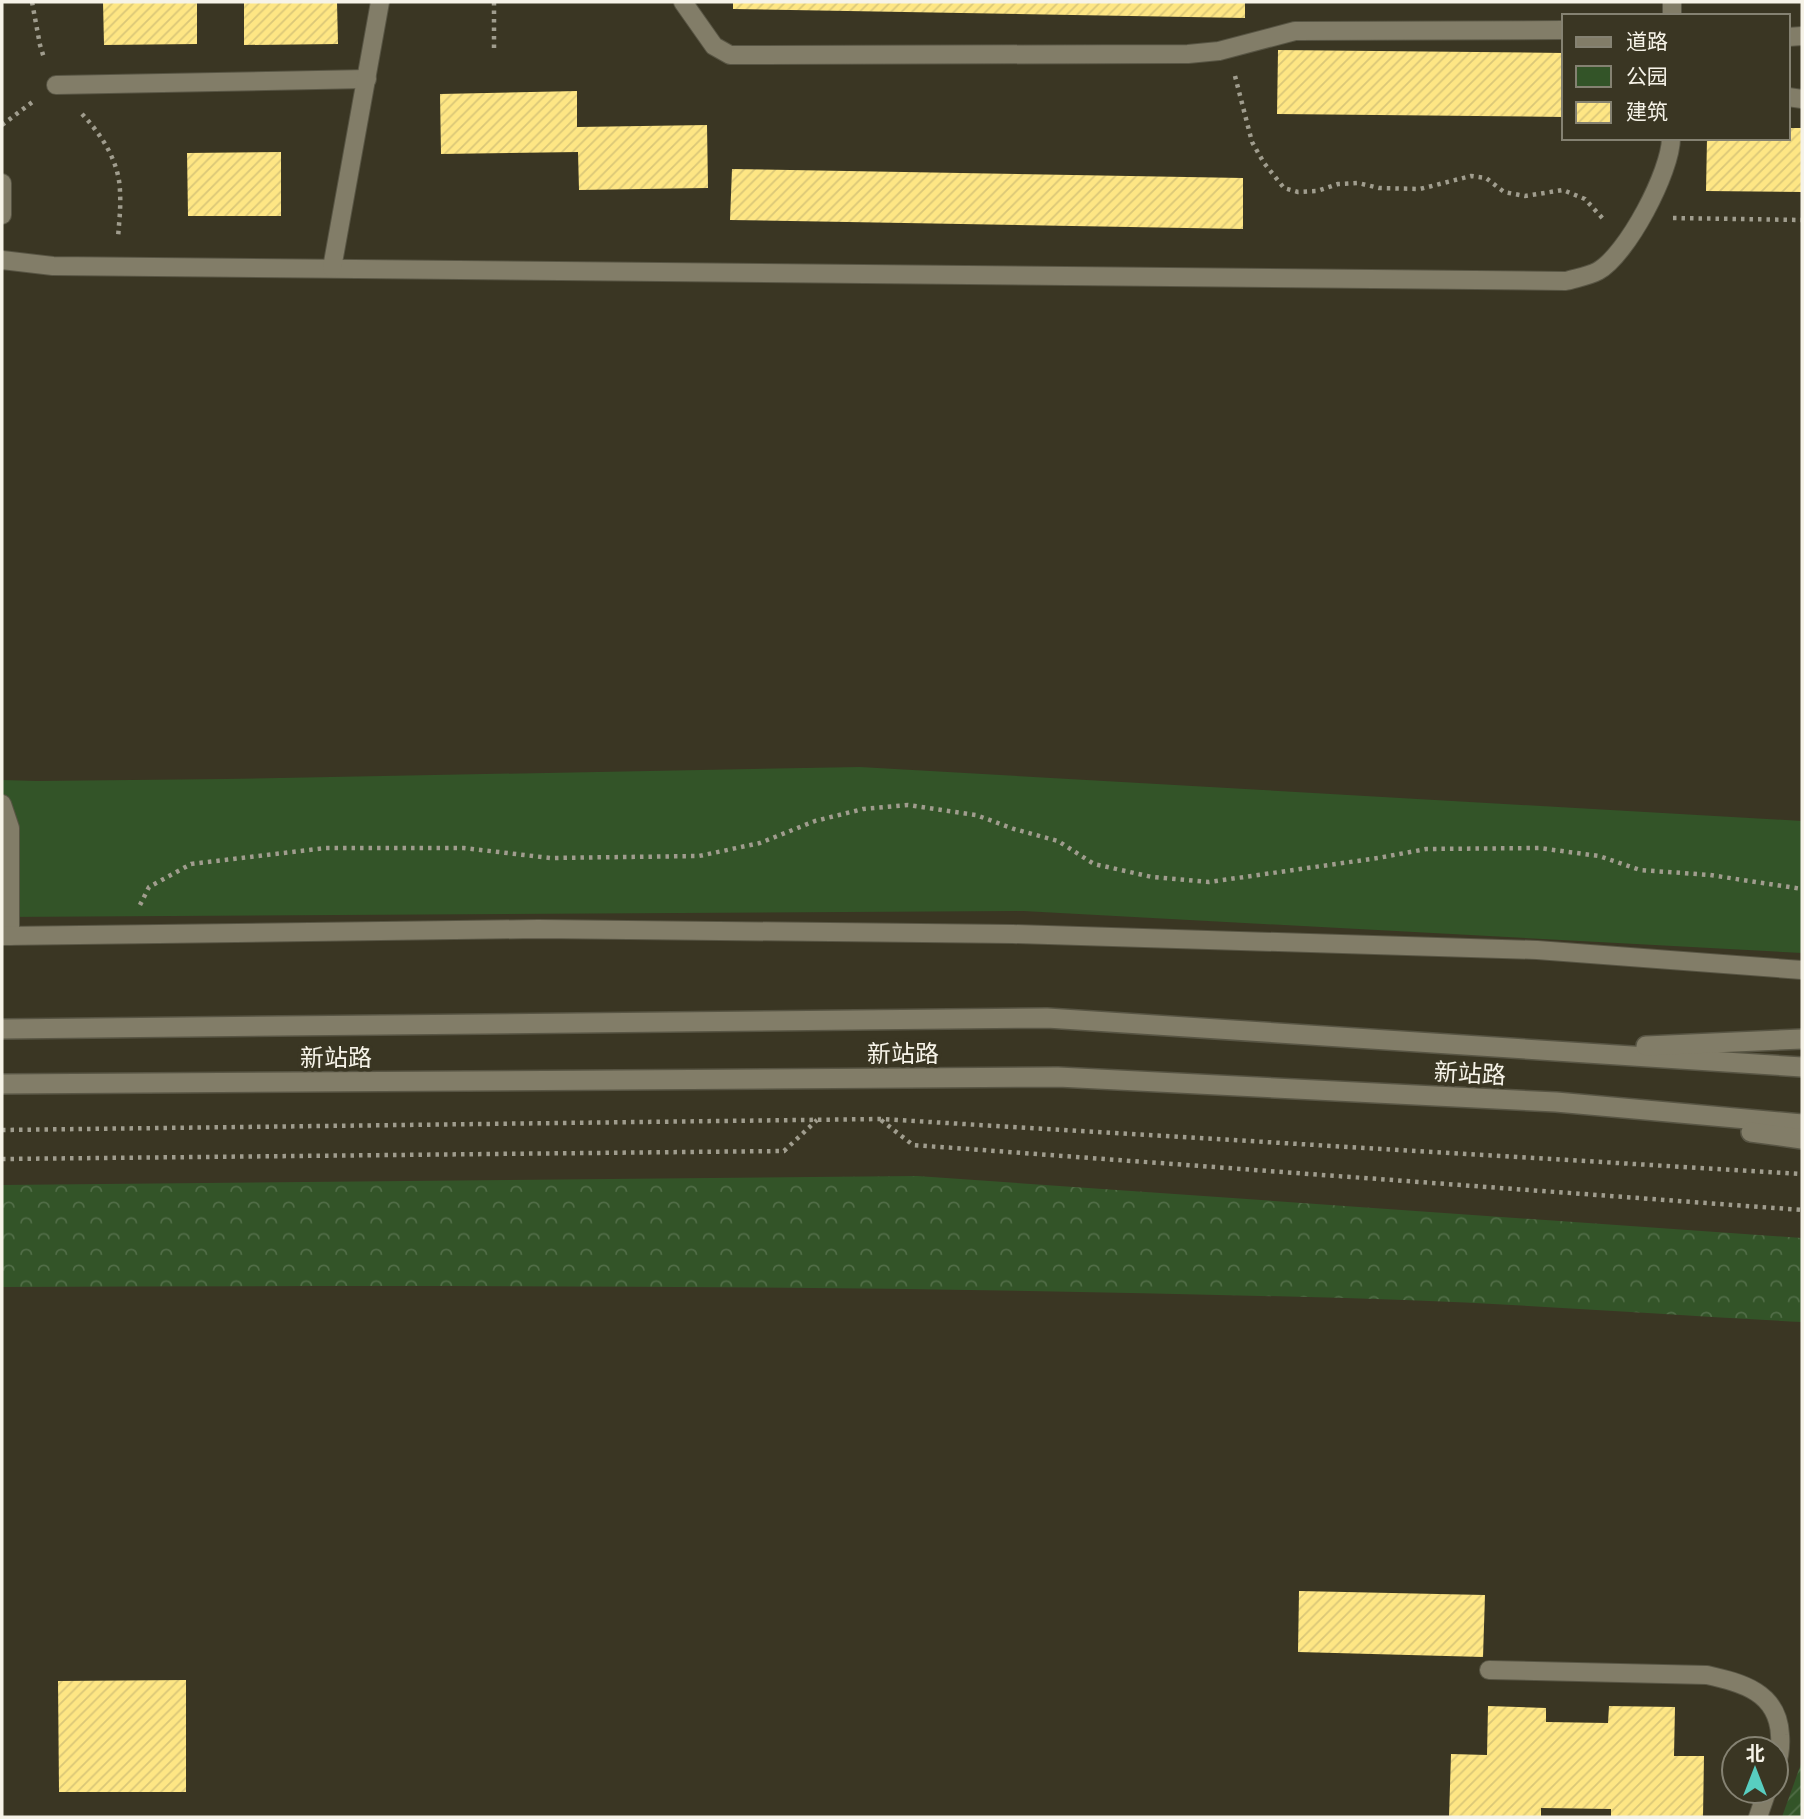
<svg xmlns="http://www.w3.org/2000/svg" width="1804" height="1819" font-family="Mulish,'Noto Sans SC',sans-serif">
	<style>
		.green { fill: #335428 }
		.forest { fill: url(#forest-crowns) }
		.garden { fill: url(#garden-furrows) }
		.building { fill: url(#building-hatch) }
		.lines { fill: none; stroke-linecap: round; stroke-linejoin: round }
		.service-casing { stroke: #585544; stroke-width: 20 }
		.tertiary-casing { stroke: #585544; stroke-width: 22 }
		.path { stroke: #a09d8e; stroke-width: 4.5; stroke-dasharray: 3.5 5; stroke-linecap: butt }
		.service { stroke: #827d68; stroke-width: 18 }
		.tertiary { stroke: #827d68; stroke-width: 19 }
		.labels { text-anchor: middle; dominant-baseline: central; stroke-width: 7; stroke-linejoin: round; paint-order: stroke }
		.street-label { font-size: 24px; fill: #f6f3e8; stroke: #3a3623 }
	</style>
	<defs>
		<pattern id="forest-crowns" width="20" height="18" patternUnits="userSpaceOnUse" patternTransform="scale(1.75)"><rect width="20" height="18" fill="#335428"/><path d="M2 6a3 3 0 1 1 6 0M12 15a3 3 0 1 1 6 0" fill="none" stroke="#516d47"/></pattern>
		<pattern id="garden-furrows" width="10" height="10" patternUnits="userSpaceOnUse" patternTransform="scale(1.75)"><rect width="10" height="10" fill="#335428"/><path d="M-1 1l2-2M0 10L10 0M9 11l2-2" fill="none" stroke="#516d47"/></pattern>
		<pattern id="building-hatch" width="6" height="6" patternUnits="userSpaceOnUse" patternTransform="scale(1.75)"><rect width="6" height="6" fill="#fee684"/><path d="M-1 1l2-2M0 6l6-6M5 7l2-2" fill="none" stroke="#dac778"/></pattern>
	</defs>
	<rect width="100%" height="100%" fill="#3a3623"/>
	<path class="green" d="M 860,767 L 1802,821 L 1802,953 L 1023,911 L 2,917 L 2,780 L 37,781 L 224,779 Z"/>
	<path class="forest" d="M 917,1176 L 1802,1238 L 1802,1322 C 1670,1315 1537,1305 1405,1300 C 937,1285 469,1285 2,1287 L 2,1185 Z"/>
	<path class="garden" d="M 1802,1761 L 1802,1817 L 1782,1817 Z"/>
	<g class="building">
		<path d="M 103,2 L 197,2 L 197,44 L 104,45 Z"/>
		<path d="M 244,2 L 337,2 L 338,44 L 244,45 Z"/>
		<path d="M 733,2 L 1245,2 L 1245,18 L 733,9 Z"/>
		<path d="M 1278,50 L 1564,53 L 1564,117 L 1277,114 Z"/>
		<path d="M 577,91 L 577,127 L 707,125 L 708,188 L 579,190 L 578,152 L 441,154 L 440,94 Z"/>
		<path d="M 1788,128 L 1802,128 L 1802,192 L 1706,191 L 1707,138 L 1788,138 Z"/>
		<path d="M 281,152 L 281,216 L 188,216 L 187,153 Z"/>
		<path d="M 732,169 L 1243,178 L 1243,229 L 730,220 Z"/>
		<path d="M 1299,1591 L 1485,1595 L 1483,1657 L 1298,1652 Z"/>
		<path d="M 186,1680 L 186,1792 L 59,1792 L 58,1681 Z"/>
		<path d="M 1488,1706 L 1546,1708 L 1546,1722 L 1608,1723 L 1609,1706 L 1675,1707 L 1674,1756 L 1704,1756 L 1703,1817 L 1611,1817 L 1611,1809 L 1541,1808 L 1541,1817 L 1449,1817 L 1451,1754 L 1487,1755 Z"/>
	</g>
	<g class="lines">
		<defs>
			<g id="service">
				<path d="M 683,2 L 714,46 L 730,55 L 1188,54 L 1219,51 L 1295,31 L 1564,30"/>
				<path d="M 1672,16 L 1672,2"/>
				<path d="M 1788,37 L 1802,36"/>
				<path d="M 56,85 L 367,79"/>
				<path d="M 1788,97 L 1802,99"/>
				<path d="M 2,183 L 2,215"/>
				<path d="M 2,260 L 53,266 L 1566,281 C 1576,278 1589,276 1598,271 C 1627,255 1671,171 1671,138"/>
				<path d="M 332,268 L 380,2"/>
				<path d="M 2,804 L 10,828 L 10,936"/>
				<path d="M 2,936 L 538,929 L 1013,934 L 1537,950 L 1802,970"/>
				<path d="M 1489,1670 L 1707,1675 C 1742,1683 1778,1692 1780,1735 C 1781,1747 1780,1755 1776,1767"/>
				<path d="M 1758,1817 L 1767,1791"/>
			</g>
			<g id="tertiary">
				<path d="M 2,1029 L 1047,1018 L 1802,1067"/>
				<path d="M 1646,1046 L 1802,1039"/>
				<path d="M 2,1084 L 1058,1077 L 1556,1102 L 1802,1124"/>
				<path d="M 1751,1132 L 1802,1139"/>
			</g>
		</defs>
		<use href="#service" class="service-casing"/>
		<use href="#tertiary" class="tertiary-casing"/>
		<g class="path">
			<path d="M 32,2 L 40,45 L 44,58"/>
			<path d="M 494,48 L 494,2"/>
			<path d="M 1235,76 L 1252,142 L 1264,163 L 1284,188 L 1298,192 L 1317,191 L 1338,184 L 1358,183 L 1379,188 L 1420,189 L 1471,176 L 1486,178 L 1504,192 L 1525,196 L 1563,190 L 1585,199 L 1605,221"/>
			<path d="M 82,114 C 102,135 120,163 120,193 C 121,207 119,223 118,238"/>
			<path d="M 2,125 L 35,100"/>
			<path d="M 1673,218 L 1802,220"/>
			<path d="M 140,905 L 149,887 L 191,864 L 326,848 L 464,848 L 550,858 L 699,856 L 760,843 L 815,821 L 863,809 L 908,805 L 976,815 L 1014,829 L 1058,841 L 1094,864 L 1152,877 L 1209,882 L 1378,858 L 1426,849 L 1539,848 L 1599,856 L 1640,870 L 1710,875 L 1802,889"/>
			<path d="M 881,1120 L 913,1145 L 1802,1210"/>
			<path d="M 2,1130 L 880,1119 L 1802,1174"/>
			<path d="M 2,1159 L 784,1151 L 817,1120"/>
		</g>
		<use href="#service" class="service"/>
		<use href="#tertiary" class="tertiary"/>
	</g>
	<g class="labels">
		<g class="street-label">
			<text x="903" y="1053">新站路</text>
			<text x="336" y="1057">新站路</text>
			<text transform="translate(1470 1073) rotate(3)">新站路</text>
		</g>
	</g>
	<rect width="1804" height="1819" fill="none" stroke="#f6f3e8" stroke-width="7"/>
	<rect x="1562" y="14" width="228" height="126" fill="#3a3623" stroke="#858272" stroke-width="2"/>
	<rect x="1576" y="37" width="35" height="10" fill="#827d68" stroke="#858272" stroke-width="2"/>
	<text x="1626" y="49" font-size="21" fill="#f6f3e8">道路</text>
	<rect x="1576" y="66" width="35" height="21" fill="#335428" stroke="#858272" stroke-width="2"/>
	<text x="1626" y="84" font-size="21" fill="#f6f3e8">公园</text>
	<rect x="1576" y="102" width="35" height="21" fill="url(#building-hatch)" stroke="#858272" stroke-width="2"/>
	<text x="1626" y="119" font-size="21" fill="#f6f3e8">建筑</text>
	<g transform="translate(1755 1770)"><circle r="33" fill="#3a3623" stroke="#858272" stroke-width="2"/>
	<path d="M0-5L12 26L0 18L-12 26Z" fill="#58cec0"/>
	<text y="-10" font-size="19" font-weight="bold" text-anchor="middle" fill="#f6f3e8">北</text>
	</g>
</svg>
